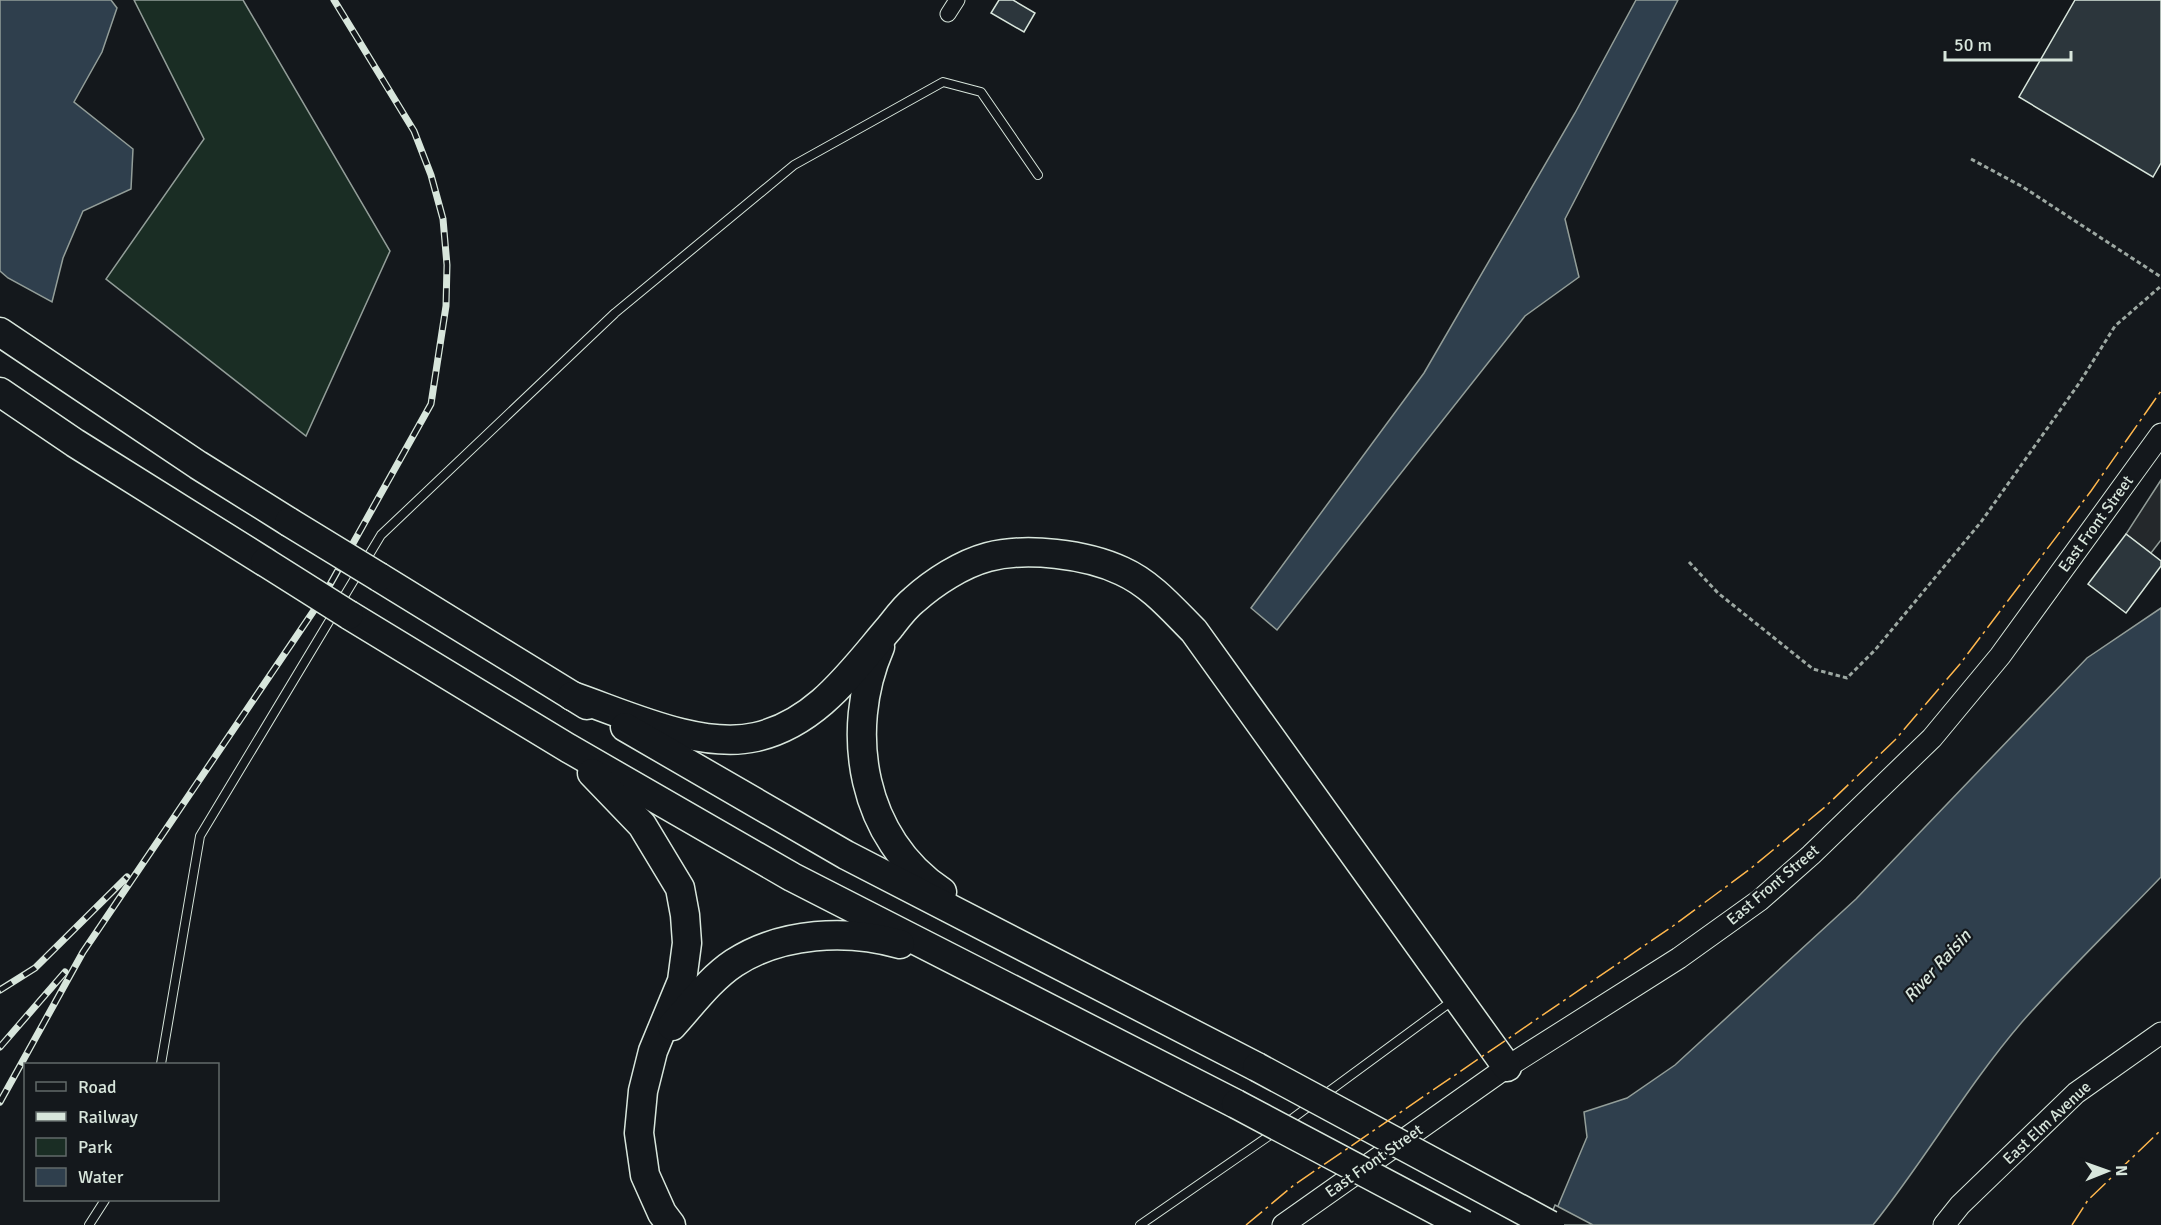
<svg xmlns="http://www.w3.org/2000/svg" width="2161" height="1225" font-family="Signika,sans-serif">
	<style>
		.green { fill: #1a2d24; stroke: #939e99; stroke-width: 1.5 }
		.parking { fill: #24282b; stroke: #939e99; stroke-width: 1.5 }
		.water { fill: #2f3f4d; stroke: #939e99; stroke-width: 1.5 }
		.pier { fill: #14181c; stroke: #939e99; stroke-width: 1.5 }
		.building { fill: #2c363c; stroke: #d8e6dc; stroke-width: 1.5 }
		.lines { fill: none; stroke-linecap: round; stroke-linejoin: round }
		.lane-casing { stroke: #d8e6dc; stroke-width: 10 }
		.street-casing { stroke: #d8e6dc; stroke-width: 17 }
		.secondary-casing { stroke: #d8e6dc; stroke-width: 23 }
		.highway-casing { stroke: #d8e6dc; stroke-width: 31 }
		.path { stroke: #9da8a2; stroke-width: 3; stroke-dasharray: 4.5 3; stroke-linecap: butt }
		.lane { stroke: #14181c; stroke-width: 8 }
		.street { stroke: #14181c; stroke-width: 15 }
		.secondary { stroke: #14181c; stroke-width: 21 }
		.highway { stroke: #14181c; stroke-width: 28 }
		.rail-casing { stroke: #d8e6dc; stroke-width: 7 }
		.rail { stroke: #14181c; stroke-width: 4.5; stroke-dasharray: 14; stroke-linecap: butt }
		.highway-bridge-casing { stroke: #d8e6dc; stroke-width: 31; stroke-linecap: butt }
		.highway-bridge { stroke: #14181c; stroke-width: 28 }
		.power { stroke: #ffb74d; stroke-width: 1.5; stroke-dasharray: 21 4.5 3 4.5; stroke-linecap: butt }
		.labels { text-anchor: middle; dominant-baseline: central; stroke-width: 4.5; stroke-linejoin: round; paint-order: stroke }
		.street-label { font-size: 16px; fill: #d8e6dc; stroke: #14181c }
		.water-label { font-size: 18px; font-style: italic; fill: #d8e6dc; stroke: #14181c }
	</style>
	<rect width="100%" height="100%" fill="#14181c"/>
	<path class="green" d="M 134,0 L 243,0 L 390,251 L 306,436 L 106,279 L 204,139 Z"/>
	<path class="parking" d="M 2161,480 L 2161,540 L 2151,553 L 2126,534 Z"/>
	<g class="water">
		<path d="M 0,0 L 111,0 L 117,8 L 102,52 L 74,102 L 133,149 L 131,189 L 83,211 L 63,258 L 52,302 L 8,278 L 0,271 Z"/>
		<path d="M 1636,0 L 1678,0 L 1565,219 L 1579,277 L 1525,316 L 1277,630 L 1251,608 L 1424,373 L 1575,113 Z"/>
		<path d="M 2161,608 L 2161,877 C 2115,925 2066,972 2022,1022 C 1967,1086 1925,1160 1873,1225 L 1550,1225 L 1587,1137 L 1584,1112 L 1627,1098 L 1675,1065 L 1856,899 L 2087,658 Z"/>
	</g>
	<path class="pier" d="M 1555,1205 L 1593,1225 L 1547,1225 Z"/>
	<g class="building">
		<path d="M 999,0 L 1013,0 L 1035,13 L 1024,32 L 991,13 Z"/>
		<path d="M 2075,0 L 2161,0 L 2161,163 L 2153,177 L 2019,97 Z"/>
		<path d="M 2126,534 L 2161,561 L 2161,566 L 2126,613 L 2088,584 Z"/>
	</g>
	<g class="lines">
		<defs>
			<g id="lane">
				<path d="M 161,1064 L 200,836 L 381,535 L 615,313 L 794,165 L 943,82 L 981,92 L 1038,175"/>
				<path d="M 1324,1095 L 1452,1001"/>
				<path d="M 1285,1124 L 1312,1104"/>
				<path d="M 89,1225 L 105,1200"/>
				<path d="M 1140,1225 L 1276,1131"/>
			</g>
			<path id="street" d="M 948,14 L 957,0"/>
			<g id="secondary">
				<path d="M 1283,1225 L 1507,1067 L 1679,958 L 1760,900 L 1811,855 L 1932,738 L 2000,656 L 2161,434"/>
				<path d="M 1944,1225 L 1960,1205 L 2076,1093 L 2161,1033"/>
			</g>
			<g id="highway">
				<path d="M 0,332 L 198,465 L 289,522"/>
				<path d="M 0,392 L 75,443 L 265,562"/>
				<path d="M 379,577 L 587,705"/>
				<path d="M 349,615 L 568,748 L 792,877 L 1236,1104"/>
				<path d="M 880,647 C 843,732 862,839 942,892"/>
				<path d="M 572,696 C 625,714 700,750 756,737 C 817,723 852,671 890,627 C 897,618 905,607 914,600 C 934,582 962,564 988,557 C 1026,547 1086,554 1122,571 C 1151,584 1172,609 1194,631 L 1507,1067"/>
				<path d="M 625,727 L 846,855 L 1257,1067"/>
				<path d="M 592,773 L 642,825 L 680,888 L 685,915 L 687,943 L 682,981 L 653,1051 L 643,1091 L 639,1133 L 645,1175 L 662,1213 L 671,1225"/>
				<path d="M 672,1026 C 692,1004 710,979 734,963 C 782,932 847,929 900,944"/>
			</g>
		</defs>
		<use href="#lane" class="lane-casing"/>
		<use href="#street" class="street-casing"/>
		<use href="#secondary" class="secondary-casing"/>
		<use href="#highway" class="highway-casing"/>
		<g class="path">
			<path d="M 1971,159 L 2023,187 L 2161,277"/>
			<path d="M 1689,562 L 1718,593 L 1813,669 L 1847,678 L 1875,650 L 1981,522 L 2080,382 L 2115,326 L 2161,286"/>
		</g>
		<use href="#lane" class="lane"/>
		<use href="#street" class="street"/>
		<use href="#secondary" class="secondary"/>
		<use href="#highway" class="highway"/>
		<defs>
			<g id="rail">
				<path d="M 0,990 L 35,968 L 127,877"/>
				<path d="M 0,1047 L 65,972"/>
				<path d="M 0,1102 L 83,952 L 323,597 L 431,404 L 446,306 L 447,265 L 443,219 L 431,175 L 414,131 L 334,0"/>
			</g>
		</defs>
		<use href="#rail" class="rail-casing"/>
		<use href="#rail" class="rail"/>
		<defs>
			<g id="highway-bridge">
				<path d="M 289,522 L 379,577"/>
				<path d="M 265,562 L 349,615"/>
				<path d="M 1257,1067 L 1550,1225"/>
				<path d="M 1236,1104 L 1464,1225"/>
			</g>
		</defs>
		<use href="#highway-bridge" class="highway-bridge-casing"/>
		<use href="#highway-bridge" class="highway-bridge"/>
		<g class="power">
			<path d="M 1246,1225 L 1294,1185 L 1673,926 L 1750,869 L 1825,807 L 1895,740 L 1960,664 L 2091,491 L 2161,391"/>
			<path d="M 2072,1225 L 2088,1200 L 2161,1130"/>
		</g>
	</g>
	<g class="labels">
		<g class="street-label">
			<text transform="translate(2096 524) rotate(-54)">East Front Street</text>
			<text transform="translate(1773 885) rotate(-40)">East Front Street</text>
			<text transform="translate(2047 1123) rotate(-43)">East Elm Avenue</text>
			<text transform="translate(1374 1161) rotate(-35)">East Front Street</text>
		</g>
		<g class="water-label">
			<text transform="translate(1937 966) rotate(-48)">River Raisin</text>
		</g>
	</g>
	<rect x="24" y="1063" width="195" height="138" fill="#14181c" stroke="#626a69" stroke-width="1.5"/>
	<rect x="36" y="1082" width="30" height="9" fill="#14181c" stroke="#626a69" stroke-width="1.5"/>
	<text x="78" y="1093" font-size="18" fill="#d8e6dc">Road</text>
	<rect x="36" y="1112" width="30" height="9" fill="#d8e6dc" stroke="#626a69" stroke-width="1.5"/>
	<text x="78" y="1123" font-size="18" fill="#d8e6dc">Railway</text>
	<rect x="36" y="1138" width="30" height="18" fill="#1a2d24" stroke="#626a69" stroke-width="1.5"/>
	<text x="78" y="1153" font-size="18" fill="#d8e6dc">Park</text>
	<rect x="36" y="1168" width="30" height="18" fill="#2f3f4d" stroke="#626a69" stroke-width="1.5"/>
	<text x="78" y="1183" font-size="18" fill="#d8e6dc">Water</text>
	<g transform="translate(2107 1171) rotate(89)" stroke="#14181c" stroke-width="4.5" paint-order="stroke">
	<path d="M0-4.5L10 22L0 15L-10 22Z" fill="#d8e6dc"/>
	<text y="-9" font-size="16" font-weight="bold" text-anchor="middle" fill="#d8e6dc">N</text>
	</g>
	<path d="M1945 51v9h126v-9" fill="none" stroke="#d8e6dc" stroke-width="3"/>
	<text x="1954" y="51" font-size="18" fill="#d8e6dc" stroke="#14181c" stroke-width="4.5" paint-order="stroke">50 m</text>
</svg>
